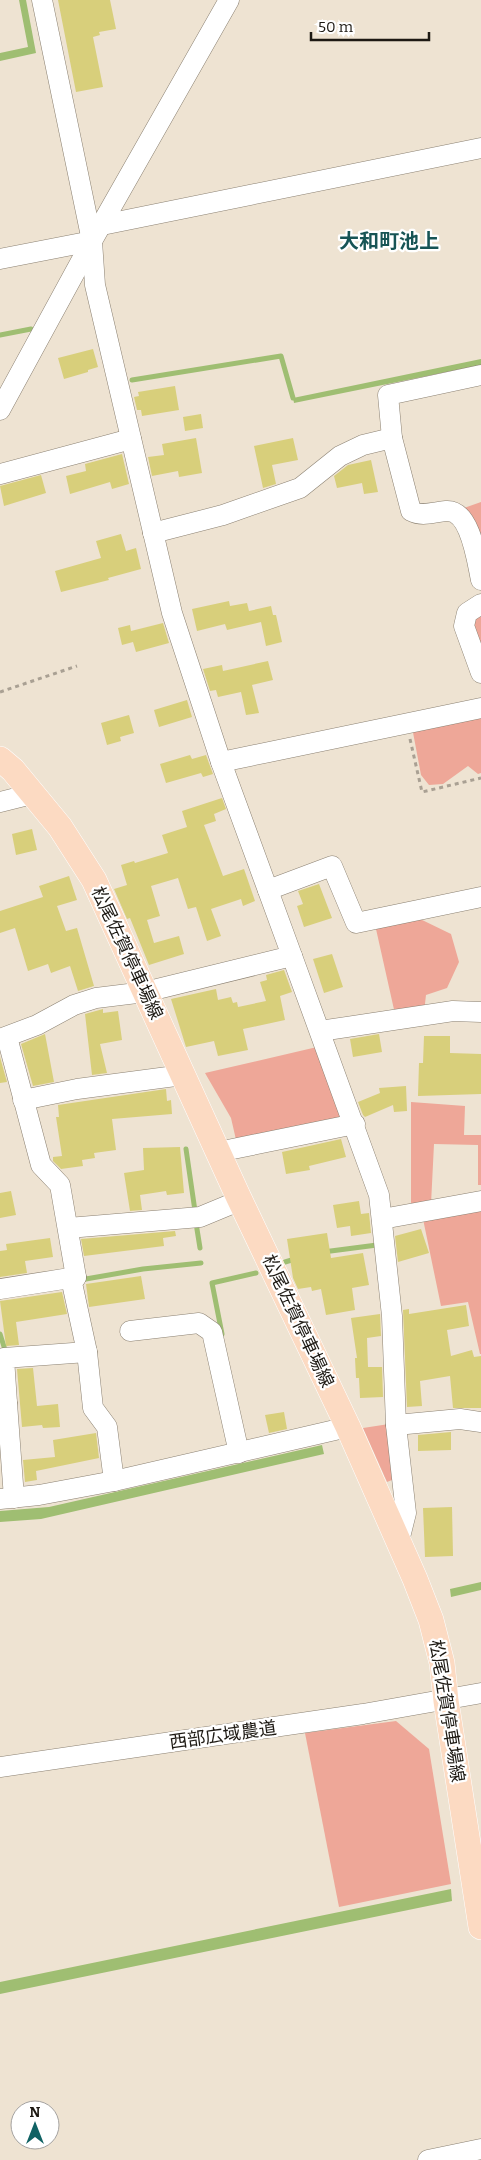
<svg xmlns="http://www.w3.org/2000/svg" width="481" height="2160" font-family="Bitter,'Noto Sans JP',serif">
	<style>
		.green { fill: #eea798 }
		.water { fill: #9fbe72 }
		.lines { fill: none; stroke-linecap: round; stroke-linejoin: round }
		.stream { stroke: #9fbe72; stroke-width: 5 }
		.building { fill: #d8cf7b }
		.minor-casing { stroke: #8b8172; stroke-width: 21 }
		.major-casing { stroke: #fff; stroke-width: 26 }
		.path { stroke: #a9a093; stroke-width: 3; stroke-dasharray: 4 4; stroke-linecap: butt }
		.minor { stroke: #fff; stroke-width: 20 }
		.major { stroke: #fcdac2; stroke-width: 25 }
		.labels { text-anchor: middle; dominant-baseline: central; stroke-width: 4.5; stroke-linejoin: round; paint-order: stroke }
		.street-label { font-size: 18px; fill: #1d1913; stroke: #fff }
		.quarter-label { font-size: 20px; font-weight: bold; fill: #175455; stroke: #fff }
	</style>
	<rect width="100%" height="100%" fill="#eee3d2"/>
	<g class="green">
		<path d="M 481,502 L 481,562 L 464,508 Z"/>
		<path d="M 481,609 L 481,648 L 471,614 Z"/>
		<path d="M 481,715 L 481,773 L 478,774 L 468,766 L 443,784 L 429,785 L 421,775 L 412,727 Z"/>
		<path d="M 418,918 L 451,934 L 459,962 L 447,988 L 426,995 L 424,1012 L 395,1014 L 376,929 Z"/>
		<path d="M 317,1047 L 344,1122 L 237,1144 L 231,1118 L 205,1073 Z"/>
		<path d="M 411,1102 L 465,1106 L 464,1135 L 481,1135 L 481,1185 L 478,1185 L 478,1145 L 434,1144 L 431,1204 L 411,1208 Z"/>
		<path d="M 481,1209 L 481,1354 L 480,1354 L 468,1302 L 441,1306 L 423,1219 Z"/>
		<path d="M 389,1424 L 397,1478 L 387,1482 L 363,1428 Z"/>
		<path d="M 396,1721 L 429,1749 L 451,1884 L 339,1907 L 305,1733 Z"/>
	</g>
	<g class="water">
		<path d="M 19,0 L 26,0 L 36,53 L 0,61 L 0,53 L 28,47 Z"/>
		<path d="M 481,359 L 481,365 L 294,403 L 293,398 Z"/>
		<path d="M 322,1445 L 324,1454 L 41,1519 L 0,1522 L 0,1511 L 49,1507 Z"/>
		<path d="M 481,1582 L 481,1590 L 451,1597 L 450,1589 Z"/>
		<path d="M 451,1889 L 452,1901 L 0,1994 L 0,1982 Z"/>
	</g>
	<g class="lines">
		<g class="stream">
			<path d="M 0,335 L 31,329"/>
			<path d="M 132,380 L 281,356 L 293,398"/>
			<path d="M 186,1149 L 195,1211"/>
			<path d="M 196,1223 L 200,1248"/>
			<path d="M 323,1252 L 377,1245"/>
			<path d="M 285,1262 L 295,1259"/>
			<path d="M 80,1280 L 143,1269 L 201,1263"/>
			<path d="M 0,1334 L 6,1353"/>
			<path d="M 222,1334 L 212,1283 L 256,1273"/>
		</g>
	</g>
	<g class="building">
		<path d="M 58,0 L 110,0 L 116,29 L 99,32 L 100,35 L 93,37 L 103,87 L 76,92 Z"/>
		<path d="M 93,349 L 98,367 L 88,370 L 88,372 L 64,379 L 58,358 Z"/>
		<path d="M 175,386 L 179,410 L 142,416 L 141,410 L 137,410 L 134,397 L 139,396 L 138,392 Z"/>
		<path d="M 201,414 L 203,428 L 185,431 L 183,417 Z"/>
		<path d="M 196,438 L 202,473 L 179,477 L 178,471 L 152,476 L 148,457 L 164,455 L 162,444 Z"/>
		<path d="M 293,438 L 298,460 L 272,465 L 276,484 L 263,488 L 254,446 Z"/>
		<path d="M 122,454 L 129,484 L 112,489 L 110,482 L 70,494 L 66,476 L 86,471 L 85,464 Z"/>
		<path d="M 371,460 L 378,492 L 364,494 L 362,483 L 337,488 L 334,476 L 348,465 Z"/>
		<path d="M 41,475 L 46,493 L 4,506 L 0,486 Z"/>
		<path d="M 121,534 L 126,551 L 136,548 L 141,569 L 108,578 L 109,580 L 61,592 L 55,571 L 101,558 L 96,541 Z"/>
		<path d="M 229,601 L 230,606 L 247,603 L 249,611 L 271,606 L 273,615 L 276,615 L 282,642 L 266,646 L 261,622 L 227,630 L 225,624 L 197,631 L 192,609 Z"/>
		<path d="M 163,623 L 169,643 L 136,652 L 133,642 L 122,645 L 118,628 L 130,625 L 131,631 Z"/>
		<path d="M 268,661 L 273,680 L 252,685 L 259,713 L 246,715 L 241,692 L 218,697 L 216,690 L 210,691 L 203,669 L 222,665 L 223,671 Z"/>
		<path d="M 187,700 L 192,717 L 159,727 L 154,710 Z"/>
		<path d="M 129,715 L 134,733 L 120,737 L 121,741 L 107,745 L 101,723 Z"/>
		<path d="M 190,755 L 192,759 L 206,755 L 213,774 L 203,777 L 201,773 L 166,783 L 160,764 Z"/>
		<path d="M 222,798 L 226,809 L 214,814 L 216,821 L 204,825 L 223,876 L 244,869 L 255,901 L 243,906 L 241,899 L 211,909 L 221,936 L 207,941 L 196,907 L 188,909 L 178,878 L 151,886 L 160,916 L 147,920 L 154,943 L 179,936 L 184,954 L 149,965 L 130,918 L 127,919 L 114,889 L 127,885 L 121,865 L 134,861 L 135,863 L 168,853 L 162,835 L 187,827 L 182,811 Z"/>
		<path d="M 32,829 L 37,850 L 16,855 L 12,834 Z"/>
		<path d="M 69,876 L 77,900 L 57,906 L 66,931 L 77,928 L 94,986 L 78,991 L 70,966 L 51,973 L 48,964 L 28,971 L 15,928 L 0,933 L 0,911 L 43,897 L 39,886 Z"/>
		<path d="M 319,884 L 332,918 L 304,927 L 297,906 L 303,904 L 298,891 Z"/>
		<path d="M 332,954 L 343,987 L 324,993 L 313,959 Z"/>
		<path d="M 284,970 L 292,992 L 280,996 L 285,1020 L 243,1029 L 248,1050 L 218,1056 L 214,1041 L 186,1047 L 171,999 L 216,989 L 218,1000 L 231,997 L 233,1003 L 237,1002 L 238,1007 L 266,1001 L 260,982 L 267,980 L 266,975 Z"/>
		<path d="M 103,1009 L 103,1013 L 118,1011 L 122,1040 L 100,1044 L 107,1073 L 92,1075 L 85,1014 Z"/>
		<path d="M 45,1034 L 54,1082 L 33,1086 L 21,1044 Z"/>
		<path d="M 379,1034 L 382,1052 L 353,1057 L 350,1039 Z"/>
		<path d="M 424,1036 L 450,1036 L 450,1053 L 481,1054 L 481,1094 L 418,1096 L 419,1063 L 423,1063 Z"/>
		<path d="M 0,1057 L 7,1082 L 0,1083 Z"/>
		<path d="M 406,1086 L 407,1111 L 394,1112 L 393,1105 L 365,1117 L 363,1115 L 358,1102 L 380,1093 L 379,1088 Z"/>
		<path d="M 166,1089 L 167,1101 L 171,1100 L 172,1114 L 112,1119 L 116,1150 L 94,1153 L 95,1158 L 82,1160 L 83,1166 L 61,1169 L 53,1161 L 53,1157 L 62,1156 L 56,1117 L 59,1117 L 58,1105 Z"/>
		<path d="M 341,1139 L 346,1157 L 309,1166 L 310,1170 L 286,1174 L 282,1152 Z"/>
		<path d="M 180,1147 L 184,1193 L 167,1195 L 166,1191 L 140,1195 L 142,1210 L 130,1211 L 124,1173 L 144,1170 L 143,1148 Z"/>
		<path d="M 11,1191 L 16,1215 L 0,1218 L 0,1193 Z"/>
		<path d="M 359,1201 L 361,1214 L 369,1213 L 371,1233 L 351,1236 L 350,1226 L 337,1228 L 333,1205 Z"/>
		<path d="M 421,1229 L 429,1253 L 398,1262 L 395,1236 Z"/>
		<path d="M 175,1231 L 176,1236 L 163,1238 L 164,1246 L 84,1256 L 81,1239 Z"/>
		<path d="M 327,1233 L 331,1258 L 363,1253 L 369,1285 L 352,1288 L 355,1310 L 326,1315 L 321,1289 L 312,1291 L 311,1287 L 298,1289 L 293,1278 L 287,1239 Z"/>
		<path d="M 50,1238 L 53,1257 L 25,1261 L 27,1273 L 0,1277 L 0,1251 L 7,1250 L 6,1244 Z"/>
		<path d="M 141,1276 L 145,1299 L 89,1307 L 86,1284 Z"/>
		<path d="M 62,1292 L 67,1314 L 16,1322 L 19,1345 L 6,1346 L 0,1301 Z"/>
		<path d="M 466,1305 L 469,1326 L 447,1330 L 451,1356 L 472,1350 L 474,1357 L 481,1356 L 481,1408 L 453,1408 L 450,1376 L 420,1381 L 422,1406 L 407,1407 L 403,1310 L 409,1309 L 409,1314 Z"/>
		<path d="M 380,1314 L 381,1336 L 367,1338 L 368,1367 L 382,1367 L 383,1397 L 360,1398 L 359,1378 L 356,1378 L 355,1358 L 357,1358 L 351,1318 Z"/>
		<path d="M 33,1368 L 37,1406 L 58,1404 L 60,1427 L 43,1428 L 42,1425 L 22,1427 L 17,1369 Z"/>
		<path d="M 284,1412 L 287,1429 L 269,1433 L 265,1415 Z"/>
		<path d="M 451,1432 L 451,1450 L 418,1451 L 418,1435 Z"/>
		<path d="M 96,1433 L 99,1458 L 36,1471 L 37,1480 L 25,1482 L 23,1460 L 55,1457 L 53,1440 Z"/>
		<path d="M 452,1507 L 453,1556 L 425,1557 L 423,1508 Z"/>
	</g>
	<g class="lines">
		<defs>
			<g id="minor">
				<path d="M 102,225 L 481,148"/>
				<path d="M 0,259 L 92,241"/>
				<path d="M 0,410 L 92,241 L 229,0"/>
				<path d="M 392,438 L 388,395 L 481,375"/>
				<path d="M 0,474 L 131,439"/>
				<path d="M 153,533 L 223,515 L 300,488 L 340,456 L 363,445 L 392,438 L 411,511 C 422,517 434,512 446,511 C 471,509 477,562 481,580"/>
				<path d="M 481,604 L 467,613 L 464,626 L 481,673"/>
				<path d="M 221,762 L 481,708"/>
				<path d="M 0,802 L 32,794"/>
				<path d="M 268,890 L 332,866 L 356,923 L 481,897"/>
				<path d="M 292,956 L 379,1195 L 392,1316 L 396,1425 L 406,1513 L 399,1541"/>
				<path d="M 320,1031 L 453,1011 L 481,1012"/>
				<path d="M 7,1037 L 41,1165 L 60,1185 L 76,1277 L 72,1283 L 87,1352 L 93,1408 L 107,1427 L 114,1481"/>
				<path d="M 0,1039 L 37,1025 L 74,1005 L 96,998 L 145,992 L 292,956 L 221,762 L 172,613 L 95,285 L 92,241 L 42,0"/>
				<path d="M 23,1100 L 77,1089 L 183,1075"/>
				<path d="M 218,1152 L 355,1124"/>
				<path d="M 382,1219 L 481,1201"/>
				<path d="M 68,1228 L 200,1217 L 229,1205 L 238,1196"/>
				<path d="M 0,1289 L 76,1277"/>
				<path d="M 130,1331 L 199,1323 L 212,1332 L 239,1453"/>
				<path d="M 0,1403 L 7,1403 L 14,1498"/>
				<path d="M 7,1403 L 4,1358 L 87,1352"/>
				<path d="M 396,1425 L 460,1419 L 481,1422"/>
				<path d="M 0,1499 L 39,1495 L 114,1481 L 348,1427"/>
				<path d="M 0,1767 L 363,1714 L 481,1693"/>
				<path d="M 428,2160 L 481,2149"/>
			</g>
			<path id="major" d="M 0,759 L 13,770 L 60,827 L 94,880 L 238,1196 L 348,1427 L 415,1579 L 431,1620 L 442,1663 L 446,1701 L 481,1927"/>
		</defs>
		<use href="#minor" class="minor-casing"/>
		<use href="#major" class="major-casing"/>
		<g class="path">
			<path d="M 0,692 L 77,666"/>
			<path d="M 410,739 L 422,792 L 481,778"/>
		</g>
		<use href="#minor" class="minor"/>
		<use href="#major" class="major"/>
	</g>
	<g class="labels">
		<g class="street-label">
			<text transform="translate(127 953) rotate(65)">松尾佐賀停車場線</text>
			<text transform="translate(298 1321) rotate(65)">松尾佐賀停車場線</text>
			<text transform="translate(447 1711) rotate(81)">松尾佐賀停車場線</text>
			<text transform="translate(223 1735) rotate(-8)">西部広域農道</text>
		</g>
		<g class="quarter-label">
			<text x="389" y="241">大和町池上</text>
		</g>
	</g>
	<g transform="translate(35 2125)"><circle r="24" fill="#ffffff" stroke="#a5a3a1"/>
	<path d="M0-4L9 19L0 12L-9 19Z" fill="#106264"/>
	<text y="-8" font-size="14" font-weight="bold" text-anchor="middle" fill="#1d1913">N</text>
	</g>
	<path d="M311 32v8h118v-8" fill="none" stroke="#1d1913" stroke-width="2.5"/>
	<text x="318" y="32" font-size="15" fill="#1d1913" stroke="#ffffff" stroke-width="4" paint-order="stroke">50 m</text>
</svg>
